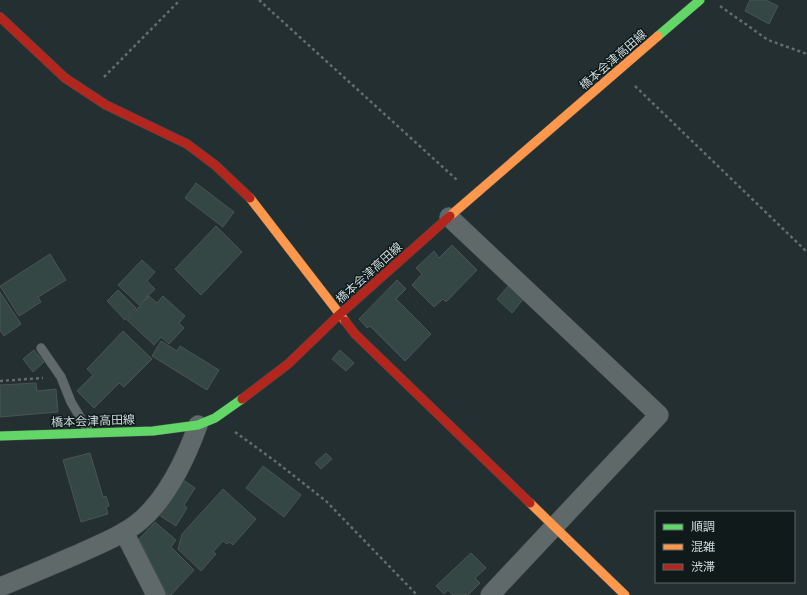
<svg xmlns="http://www.w3.org/2000/svg" width="807" height="595" font-family="Karla,'Noto Sans JP',sans-serif">
	<style>
		.building { fill: #344744; stroke: #4b5453 }
		.lines { fill: none; stroke-linecap: round; stroke-linejoin: round }
		.lane-casing { stroke: #424c4d; stroke-width: 10 }
		.street-casing { stroke: #424c4d; stroke-width: 20 }
		.fast-casing { stroke: #424c4d; stroke-width: 10 }
		.slow-casing { stroke: #424c4d; stroke-width: 10 }
		.jam-casing { stroke: #424c4d; stroke-width: 10 }
		.path { stroke: #646c6d; stroke-width: 2.5; stroke-dasharray: 3 3; stroke-linecap: butt }
		.lane { stroke: #5f696a; stroke-width: 9 }
		.street { stroke: #5f696a; stroke-width: 19 }
		.fast { stroke: #63d668; stroke-width: 9 }
		.slow { stroke: #ff974d; stroke-width: 9 }
		.jam { stroke: #b3261e; stroke-width: 9 }
		.labels { text-anchor: middle; dominant-baseline: central; stroke-width: 3; stroke-linejoin: round; paint-order: stroke }
		.street-label { font-size: 12px; fill: #ccd9da; stroke: #101a1a }
	</style>
	<rect width="100%" height="100%" fill="#232f30"/>
	<g class="building">
		<path d="M 750,0 L 766,0 L 778,6 L 769,24 L 745,11 Z"/>
		<path d="M 196,183 L 234,212 L 223,227 L 185,198 Z"/>
		<path d="M 216,226 L 242,252 L 201,295 L 175,269 Z"/>
		<path d="M 452,245 L 477,270 L 446,302 L 443,299 L 434,307 L 412,285 L 422,274 L 416,268 L 434,251 L 439,258 Z"/>
		<path d="M 50,254 L 66,280 L 38,297 L 41,302 L 19,316 L 0,286 Z"/>
		<path d="M 142,260 L 155,272 L 147,281 L 155,289 L 139,305 L 118,285 Z"/>
		<path d="M 397,280 L 406,289 L 396,299 L 431,334 L 405,361 L 370,326 L 367,328 L 359,319 Z"/>
		<path d="M 509,285 L 524,298 L 512,313 L 497,299 Z"/>
		<path d="M 118,290 L 136,308 L 125,320 L 107,301 Z"/>
		<path d="M 0,292 L 21,324 L 4,336 L 0,330 Z"/>
		<path d="M 149,296 L 157,303 L 163,296 L 185,316 L 179,323 L 184,328 L 169,344 L 161,337 L 154,345 L 127,320 Z"/>
		<path d="M 123,331 L 152,359 L 124,387 L 119,383 L 94,408 L 77,391 L 93,375 L 87,369 Z"/>
		<path d="M 161,341 L 177,351 L 180,346 L 219,370 L 207,390 L 152,356 Z"/>
		<path d="M 34,350 L 44,362 L 33,372 L 23,359 Z"/>
		<path d="M 340,350 L 354,363 L 346,371 L 332,359 Z"/>
		<path d="M 36,383 L 37,391 L 56,389 L 58,412 L 0,417 L 0,385 Z"/>
		<path d="M 90,453 L 103,497 L 106,496 L 109,506 L 106,507 L 108,514 L 81,522 L 63,460 Z"/>
		<path d="M 326,453 L 332,459 L 321,469 L 315,463 Z"/>
		<path d="M 263,466 L 301,495 L 284,517 L 246,488 Z"/>
		<path d="M 182,479 L 195,488 L 184,505 L 187,508 L 176,526 L 159,515 Z"/>
		<path d="M 223,489 L 256,519 L 233,545 L 229,542 L 227,544 L 223,541 L 213,552 L 216,554 L 201,571 L 178,549 L 182,534 Z"/>
		<path d="M 155,522 L 176,540 L 171,547 L 194,570 L 171,595 L 167,595 L 139,539 Z"/>
		<path d="M 471,553 L 486,568 L 475,578 L 480,583 L 468,595 L 453,595 L 448,590 L 444,594 L 436,586 Z"/>
	</g>
	<g class="lines">
		<defs>
			<path id="lane" d="M 41,348 L 61,377 L 71,402 L 89,432"/>
			<g id="street">
				<path d="M 449,217 L 659,415 L 490,595"/>
				<path d="M 124,532 L 156,595"/>
				<path d="M 0,587 C 25,577 50,566 76,555 C 97,545 122,536 140,521 C 167,498 186,458 198,425"/>
			</g>
			<g id="fast">
				<path d="M 658,36 L 700,0"/>
				<path d="M 0,436 L 153,431 L 198,425 L 215,418 L 242,399"/>
			</g>
			<g id="slow">
				<path d="M 250,198 L 345,321"/>
				<path d="M 450,216 L 658,36"/>
				<path d="M 530,503 L 625,595"/>
			</g>
			<g id="jam">
				<path d="M 0,17 L 65,78 L 106,105 L 187,144 L 215,165 L 250,198"/>
				<path d="M 345,321 L 355,334 L 530,503"/>
				<path d="M 242,399 L 288,364 L 340,314 L 450,216"/>
			</g>
		</defs>
		<use href="#lane" class="lane-casing"/>
		<use href="#street" class="street-casing"/>
		<use href="#fast" class="fast-casing"/>
		<use href="#slow" class="slow-casing"/>
		<use href="#jam" class="jam-casing"/>
		<g class="path">
			<path d="M 259,0 L 457,180"/>
			<path d="M 720,6 L 768,40 L 807,54"/>
			<path d="M 104,77 L 180,0"/>
			<path d="M 635,86 L 807,252"/>
			<path d="M 0,381 L 43,378"/>
			<path d="M 235,432 L 275,461 L 326,501 L 417,595"/>
		</g>
		<use href="#lane" class="lane"/>
		<use href="#street" class="street"/>
		<use href="#fast" class="fast"/>
		<use href="#slow" class="slow"/>
		<use href="#jam" class="jam"/>
	</g>
	<g class="labels">
		<g class="street-label">
			<text transform="translate(613 60) rotate(-41)">橋本会津高田線</text>
			<text transform="translate(369 273) rotate(-42)">橋本会津高田線</text>
			<text transform="translate(93 421) rotate(-2)">橋本会津高田線</text>
		</g>
	</g>
	<rect x="655" y="511" width="140" height="72" fill="#101a1a" stroke="#5b6667"/>
	<rect x="663" y="524" width="20" height="6" fill="#63d668" stroke="#5b6667"/>
	<text x="691" y="531" font-size="12" fill="#ccd9da">順調</text>
	<rect x="663" y="544" width="20" height="6" fill="#ff974d" stroke="#5b6667"/>
	<text x="691" y="551" font-size="12" fill="#ccd9da">混雑</text>
	<rect x="663" y="564" width="20" height="6" fill="#b3261e" stroke="#5b6667"/>
	<text x="691" y="571" font-size="12" fill="#ccd9da">渋滞</text>
</svg>
